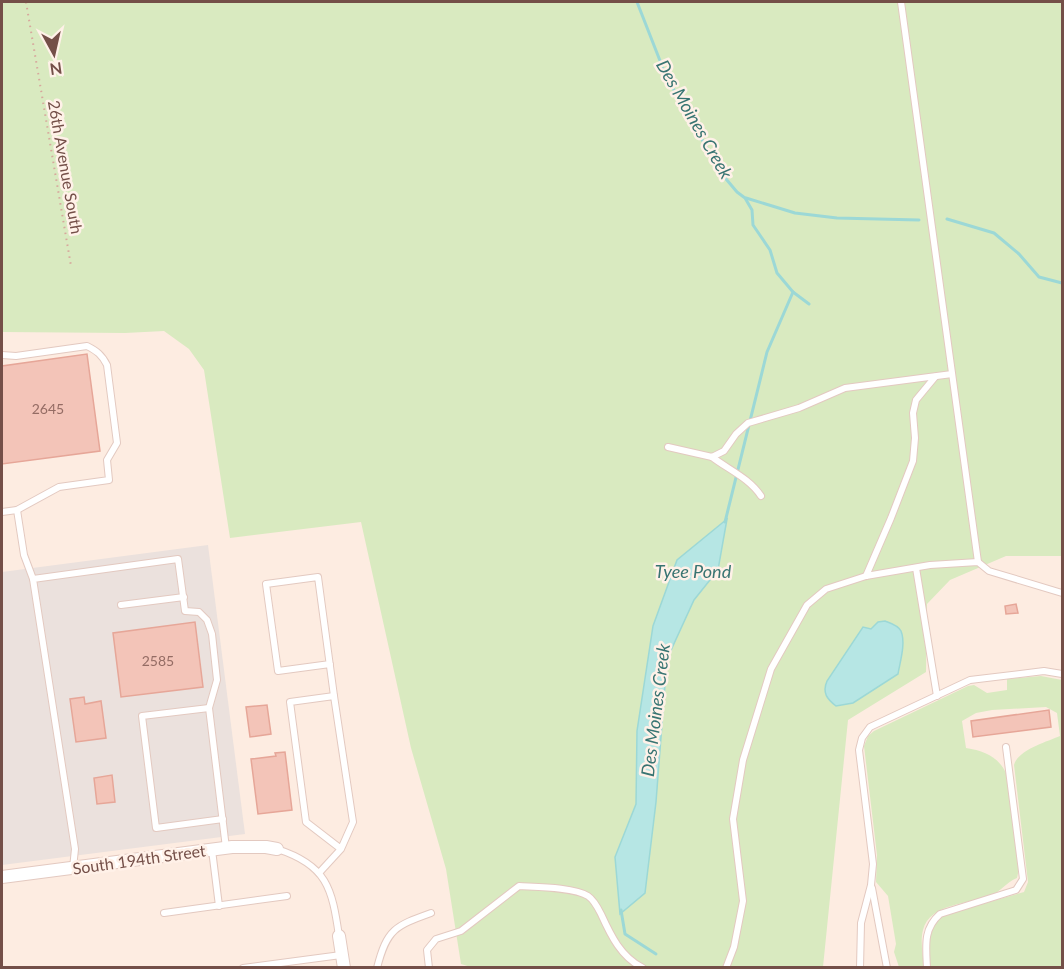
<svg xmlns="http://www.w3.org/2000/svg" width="1064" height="969" font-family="Lato,sans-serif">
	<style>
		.industrial { fill: #ebe1dd }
		.green { fill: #d9eac0 }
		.water { fill: #b6e6e4; stroke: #9cd8d6; stroke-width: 1.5 }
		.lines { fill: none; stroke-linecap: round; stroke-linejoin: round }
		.stream { stroke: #9cd8d6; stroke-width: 3 }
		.building { fill: #f3c4b8; stroke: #e6a698; stroke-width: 1.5 }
		.lane-casing { stroke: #e3c9c0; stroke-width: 8 }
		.street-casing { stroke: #e3c9c0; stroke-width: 14 }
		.path { stroke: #d7a79c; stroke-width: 2; stroke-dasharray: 1.5 4.5; stroke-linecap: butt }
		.lane { stroke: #fff; stroke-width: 6 }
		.street { stroke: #fff; stroke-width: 12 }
		.labels { text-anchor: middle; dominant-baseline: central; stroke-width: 5; stroke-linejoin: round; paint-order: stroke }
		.number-label { font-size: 14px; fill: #946c64 }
		.street-label { font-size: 16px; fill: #744f48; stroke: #fff1e8 }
		.water-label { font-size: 18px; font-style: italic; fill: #387472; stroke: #fff1e8 }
	</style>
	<rect width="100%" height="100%" fill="#fdece1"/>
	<path class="industrial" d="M 208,545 L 245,834 L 2,865 L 2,572 Z"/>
	<g class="green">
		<path d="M 2,2 L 1062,2 L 1062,556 L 1006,556 L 950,580 L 927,604 L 926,672 L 848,720 L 823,967 L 474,968 L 461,964 L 446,869 L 411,748 L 361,522 L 230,538 L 204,370 L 189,349 L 164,331 L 125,333 L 2,332 Z"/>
		<path d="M 1041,676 L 1062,680 L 1062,967 L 930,967 C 929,946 924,929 944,915 L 1024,892 L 1028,882 L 1014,765 C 1018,750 1046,742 1060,736 L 1057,713 L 1046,707 L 992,710 L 976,713 L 962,721 L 966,748 C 985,751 999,757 1007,775 L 1020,864 L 1017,878 C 1006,882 1001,892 990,896 C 969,904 930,903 923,930 C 920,941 923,956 924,967 L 899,967 L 894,952 L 896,944 L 888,896 L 876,882 L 877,855 L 864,746 L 868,736 L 874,731 L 968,686 L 974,685 L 987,693 L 1007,690 L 1007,679 Z"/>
	</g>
	<g class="water">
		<path d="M 727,519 L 718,570 L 694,600 L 667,659 L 656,802 L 645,893 L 620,914 L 615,857 L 636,804 L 637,731 L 653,626 L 677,560 Z"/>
		<path d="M 885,621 C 890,623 898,625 901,631 C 906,643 900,662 898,674 L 853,703 L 836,706 C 827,699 822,693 827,681 L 863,627 L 871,629 L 878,622 Z"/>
	</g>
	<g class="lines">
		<g class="stream">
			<path d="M 637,2 L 666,76 L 721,173 L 737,192 L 745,198 L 752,210 L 753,225 L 770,250 L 777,273 L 793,292 L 809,304"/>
			<path d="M 746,198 L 795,213 L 837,218 L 919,220"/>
			<path d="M 947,219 L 994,233 L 1019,254 L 1039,277 L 1062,283"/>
			<path d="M 725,522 L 767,352 L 793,292"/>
			<path d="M 621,910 L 625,934 L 656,954"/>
		</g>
	</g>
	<g class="building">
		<path d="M 87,354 L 100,451 L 2,464 L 2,366 Z"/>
		<path d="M 1016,604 L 1018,613 L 1006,614 L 1005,606 Z"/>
		<path d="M 195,622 L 203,687 L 121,697 L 113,633 Z"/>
		<path d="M 84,697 L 85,704 L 101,701 L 106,738 L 76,742 L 70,699 Z"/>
		<path d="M 267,705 L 271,734 L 250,737 L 246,707 Z"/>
		<path d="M 1049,710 L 1051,727 L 973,737 L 971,721 Z"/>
		<path d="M 285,752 L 292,810 L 258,814 L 251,759 L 276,756 L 275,753 Z"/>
		<path d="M 112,775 L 115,802 L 97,804 L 94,778 Z"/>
	</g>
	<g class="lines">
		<defs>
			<g id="lane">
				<path d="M 901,2 L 978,562"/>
				<path d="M 2,355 L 16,356 L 87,346 C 97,351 102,355 107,365 L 117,443 L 107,460 L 109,480 L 59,487 L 17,510 L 2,512"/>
				<path d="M 668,447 L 712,457 L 724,451 L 736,434 L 748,423 L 799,408 L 845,388 L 952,374"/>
				<path d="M 712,457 C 729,470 749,478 761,496"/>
				<path d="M 17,510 L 24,555 L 33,579"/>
				<path d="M 916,568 L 937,696"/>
				<path d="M 866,576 L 891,518 L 913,461 L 915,438 L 913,413 L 916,400 L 935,377"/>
				<path d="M 121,605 L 184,597"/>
				<path d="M 330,664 L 278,671 L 266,584 L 318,577 L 334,696"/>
				<path d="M 209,708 L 142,716 L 156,828 L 223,819"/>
				<path d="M 277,849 C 327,865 332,888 339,936"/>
				<path d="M 212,850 L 219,906"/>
				<path d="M 73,868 L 75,849 L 33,579 L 178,559 L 185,611 L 199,612 L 207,620 L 212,634 L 217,680 L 209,708 L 226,848"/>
				<path d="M 319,873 L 341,849 L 353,822 L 334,696 L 290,702 L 306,822 L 341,849"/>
				<path d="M 872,888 L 887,968"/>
				<path d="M 164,913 L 287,896"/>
				<path d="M 243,968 L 341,955"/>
				<path d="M 377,968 C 387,929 395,926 431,913"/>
				<path d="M 429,968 L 427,950 L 436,939 L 461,931 L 519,886 C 535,887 574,887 588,896 C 594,900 598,908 601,914 C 611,936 621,957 643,968"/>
				<path d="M 726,968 L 734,947 L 743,901 L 733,819 L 743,760 L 771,669 L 807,605 L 826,589 L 866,576 L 930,565 L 978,562 L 989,571 L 1062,593"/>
				<path d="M 860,968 L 861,923 L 871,885 L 873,864 L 859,750 L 862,738 L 870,727 L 970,680 L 1044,671 L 1062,674"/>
				<path d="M 927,968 C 926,946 923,929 940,914 L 1016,890 L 1023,879 L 1006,747"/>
			</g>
			<g id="street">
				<path d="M 2,877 L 232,847 L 266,847 L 277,849"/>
				<path d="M 339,936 L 344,968"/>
			</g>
		</defs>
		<use href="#lane" class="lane-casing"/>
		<use href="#street" class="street-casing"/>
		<path class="path" d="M 26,2 L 71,266"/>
		<use href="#lane" class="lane"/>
		<use href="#street" class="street"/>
	</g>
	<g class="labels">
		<g class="number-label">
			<text x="48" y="408">2645</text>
			<text x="158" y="660">2585</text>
		</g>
		<g class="street-label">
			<text transform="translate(66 167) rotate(80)">26th Avenue South</text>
			<text transform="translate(139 859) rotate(-8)">South 194th Street</text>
		</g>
		<g class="water-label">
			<text transform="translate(695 119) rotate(60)">Des Moines Creek</text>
			<text x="693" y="571">Tyee Pond</text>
			<text transform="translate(655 710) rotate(-83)">Des Moines Creek</text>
		</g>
	</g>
	<rect width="1064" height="969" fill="none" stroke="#744f48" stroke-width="6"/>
	<g transform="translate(54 54) rotate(172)" stroke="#fff1e8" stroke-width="4.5" paint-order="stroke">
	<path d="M0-4.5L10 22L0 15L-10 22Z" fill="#744f48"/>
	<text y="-9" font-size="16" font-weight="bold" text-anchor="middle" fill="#744f48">N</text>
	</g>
</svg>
